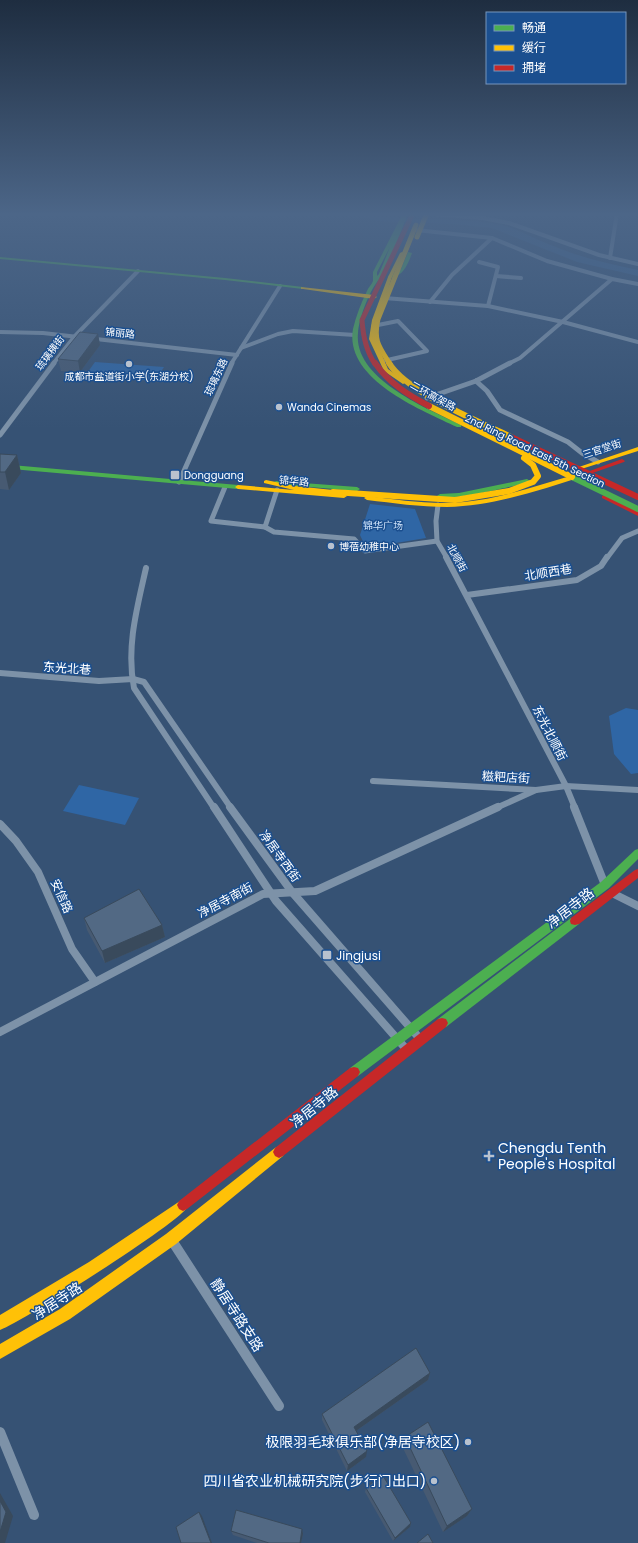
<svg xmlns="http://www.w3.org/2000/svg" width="638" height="1543" font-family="Poppins,'Noto Sans SC',sans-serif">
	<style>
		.green { fill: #2f66a5 }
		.water { fill: #3b618d }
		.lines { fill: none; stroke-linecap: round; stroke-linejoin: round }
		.street-far4 { stroke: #7d92a8; stroke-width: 4 }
		.street-far3 { stroke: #7d92a8; stroke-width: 5 }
		.street-far2 { stroke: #7d92a8; stroke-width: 6 }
		.street-far1 { stroke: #7d92a8; stroke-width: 8 }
		.street { stroke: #7d92a8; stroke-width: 10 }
		.fast { fill: #4caf50; fill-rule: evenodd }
		.slow { fill: #ffc107; fill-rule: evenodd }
		.jam { fill: #c62828; fill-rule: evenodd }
		.fast-bridge { stroke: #4caf50; stroke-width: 6 }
		.slow-bridge-far1 { stroke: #ffc107; stroke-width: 5 }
		.slow-bridge { stroke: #ffc107; stroke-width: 6 }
		.jam-bridge-far1 { stroke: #c62828; stroke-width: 5 }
		.jam-bridge { stroke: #c62828; stroke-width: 6 }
		.wall { fill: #475a72 }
		.shaded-wall { fill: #394a5c }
		.building { fill: #526984; stroke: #394a5c }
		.poi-dot { fill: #b9c2ce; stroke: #1b4f8f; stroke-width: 1.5 }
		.labels { text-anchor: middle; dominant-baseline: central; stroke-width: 3; stroke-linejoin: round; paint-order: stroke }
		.far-street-label { font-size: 10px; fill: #fff; stroke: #1b4f8f }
		.far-poi-label { font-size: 10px; fill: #fff; stroke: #1b4f8f; text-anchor: start }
		.far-park-label { font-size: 10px; fill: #cfe3fa; stroke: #1b4f8f }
		.street-label { font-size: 12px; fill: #fff; stroke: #1b4f8f }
		.poi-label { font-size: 12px; fill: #fff; stroke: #1b4f8f; text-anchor: start }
		.near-street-label { font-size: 14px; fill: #fff; stroke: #1b4f8f }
		.near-poi-label { font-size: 14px; fill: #fff; stroke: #1b4f8f; text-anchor: end }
	</style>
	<rect width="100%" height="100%" fill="#365274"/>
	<g class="green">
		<path d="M 95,362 L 164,367 L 155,381 L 85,376 Z"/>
		<path d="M 370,504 L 415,509 L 426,538 L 366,548 L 360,535 Z"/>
		<path d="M 626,708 L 638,710 L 638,773 L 631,774 L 614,754 L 609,716 Z"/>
		<path d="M 79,785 L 139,798 L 125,825 L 63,811 Z"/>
	</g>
	<path class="water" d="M 348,213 C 364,213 379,217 396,218 C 431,220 467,218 502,225 C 521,230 538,241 556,247 C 582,258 610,264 638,270 L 638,276 L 577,262 L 492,228 L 452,224 L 378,221 Z"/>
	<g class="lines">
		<g class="street-far4">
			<path d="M 421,213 L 482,218 L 509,223 L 599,255 L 638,264"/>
			<path d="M 416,230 L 492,238 L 547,261 L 612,279 L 638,284"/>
			<path d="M 610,258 L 617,213"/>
			<path d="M 479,262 L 498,267 L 488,306"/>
			<path d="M 496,276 L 521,278"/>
			<path d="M 384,298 L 488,306 L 563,322 L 638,342"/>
			<path d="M 430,302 L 452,275 L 492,238"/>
			<path d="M 373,326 L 398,321 L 427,351 L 383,361"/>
			<path d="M 0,332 L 43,333 L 237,355"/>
			<path d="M 241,348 L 278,334 L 293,331 L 355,335"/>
			<path d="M 53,364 L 74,337 L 138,271"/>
			<path d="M 231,364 L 280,286"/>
			<path d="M 508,364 L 520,358 L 612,279"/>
		</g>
		<g class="street-far3">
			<path d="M 476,381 L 487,391 L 500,410 L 568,442 L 582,453 L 598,462"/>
			<path d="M 427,398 L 476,381 L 510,363"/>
			<path d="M 0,435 L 54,363"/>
			<path d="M 179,482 L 232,363"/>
			<path d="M 225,487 L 211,521 L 265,527 L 277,490"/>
			<path d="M 438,505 L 436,521 L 437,541 L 447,558"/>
			<path d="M 265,527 L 274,532 L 354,539 L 365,551 L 437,541"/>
			<path d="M 607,558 L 622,538 L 638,531"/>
		</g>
		<g class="street-far2">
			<path d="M 446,557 L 566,786 L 575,808"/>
			<path d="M 146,568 C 137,608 126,647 134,688 L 214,808"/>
			<path d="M 467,595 L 577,580 L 601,566 L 607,557"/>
			<path d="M 0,673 L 99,681 L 133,679 L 144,682 L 231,808"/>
			<path d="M 373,781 L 536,790 L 566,786 L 638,790"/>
			<path d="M 496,808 L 536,790"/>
		</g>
		<g class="street-far1">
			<path d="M 214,807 L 276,901 L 407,1050"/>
			<path d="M 230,807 L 292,892 L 421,1040"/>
			<path d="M 574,807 L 605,885"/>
			<path d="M 0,824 L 16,841 L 38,872 L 72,949 L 95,982"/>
			<path d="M 612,893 L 638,906"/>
			<path d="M 0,1032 L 263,894 L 315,891 L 498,807"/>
		</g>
		<g class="street">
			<path d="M 171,1239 L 279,1406"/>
			<path d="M 0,1432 L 34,1515"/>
		</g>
		<g class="fast">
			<path d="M 403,213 L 410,213 L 407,216 C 401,231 396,245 390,259 C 388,264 386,271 383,276 C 381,278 378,280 377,282 C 368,294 359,319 358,333 C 353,379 428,409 461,425 L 461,427 L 457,427 C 421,410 344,379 353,329 C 356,316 361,303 367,291 C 368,288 372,284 373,281 C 373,279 373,274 373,272 ZM 390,247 L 379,274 L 377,276 L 377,272 Z"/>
			<path d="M 408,252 L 412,253 C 408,264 403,278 388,278 L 388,276 L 401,269 Z"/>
			<path d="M 0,257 L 225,278 L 303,287 L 305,288 L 303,289 L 225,280 L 0,259 Z"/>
			<path d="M 0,464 L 238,485 L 241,487 L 238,489 L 0,468 Z"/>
			<path d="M 527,479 L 530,481 L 529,482 C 515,486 446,503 437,496 L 440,494 L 459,493 Z"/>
			<path d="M 276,481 L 357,487 L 360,489 L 357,491 L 274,484 L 274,482 Z"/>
			<path d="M 638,849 L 638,859 L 609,888 L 358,1076 L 354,1077 L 350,1076 L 348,1072 L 350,1068 L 601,882 L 635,850 Z"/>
			<path d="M 575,917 L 579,918 L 580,921 L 579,924 L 446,1027 L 442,1028 L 438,1027 L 436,1023 L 438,1019 L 571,918 Z"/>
		</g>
		<g class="slow">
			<path d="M 402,252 L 404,253 L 392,277 L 378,320 L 375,339 L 388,369 L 405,381 L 405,383 L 403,384 L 384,371 L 369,339 L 372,320 L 388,277 L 400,253 Z"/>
			<path d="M 301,287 L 374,295 L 377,297 L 374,299 L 303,289 L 301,289 Z"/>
			<path d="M 638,447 L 638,451 L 575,471 L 570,470 Z"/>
			<path d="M 582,473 L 585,475 L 584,476 C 540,490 494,506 447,507 C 420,507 393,503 367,500 L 364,498 L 367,496 C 399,500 432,505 464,502 C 505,498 543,483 582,473 Z"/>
			<path d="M 266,480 L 295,486 L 333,490 L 335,491 L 335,493 L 344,494 L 347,496 L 344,498 L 238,489 L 235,487 L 238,485 L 294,490 L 264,483 L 264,481 Z"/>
			<path d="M 279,1146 L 283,1148 L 285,1152 L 283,1156 L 176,1244 L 70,1319 L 0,1359 L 0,1344 L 60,1309 L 166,1234 L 275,1148 Z"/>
			<path d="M 183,1199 L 187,1201 L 189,1205 C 182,1222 25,1320 0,1330 L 0,1315 L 89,1262 Z"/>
		</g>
		<g class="jam">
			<path d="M 622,459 L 625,461 L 624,462 L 584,476 L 579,475 Z"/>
			<path d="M 604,495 L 638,511 L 638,516 L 602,498 L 602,496 Z"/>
			<path d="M 638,869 L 638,878 L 579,924 L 575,925 L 571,924 L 570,921 L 571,918 L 635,870 Z"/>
			<path d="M 442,1018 L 446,1019 L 448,1023 L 446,1027 L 283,1156 L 279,1158 L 275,1156 L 273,1152 L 275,1148 L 438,1019 Z"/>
			<path d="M 354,1067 L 358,1068 L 360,1072 L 358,1076 L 187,1209 L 183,1211 L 179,1209 L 177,1205 L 179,1201 L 350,1068 Z"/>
		</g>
		<path class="fast-bridge" d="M 572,477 L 638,509"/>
		<g class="slow-bridge-far1">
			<path d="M 417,237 L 427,213"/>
			<path d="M 390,364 C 379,347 373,340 378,319 L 416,225"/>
		</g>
		<g class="slow-bridge">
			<path d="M 389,363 C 406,392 480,422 511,437"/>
			<path d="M 429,406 L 572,477"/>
			<path d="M 333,492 L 455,500 L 509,491 L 533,482 L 538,476 L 533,465 L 524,458"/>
		</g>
		<path class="jam-bridge-far1" d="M 375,364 C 366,351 363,336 362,320 L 413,213"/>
		<g class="jam-bridge">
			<path d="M 375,363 C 389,383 408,395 429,406"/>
			<path d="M 511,437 L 638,497"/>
		</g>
	</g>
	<g class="wall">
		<path d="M 98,334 L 100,345 L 80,372 L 61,371 L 58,359 Z"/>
		<path d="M 0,454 L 17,455 L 21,473 L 9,490 L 0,489 Z"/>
		<path d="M 84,918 L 162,925 L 165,937 L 105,963 L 87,930 Z"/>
		<path d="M 430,1373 L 428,1380 L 356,1431 L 366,1457 L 347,1471 L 322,1420 L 322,1414 Z"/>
		<path d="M 405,1437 L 472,1509 L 467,1516 L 443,1532 L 402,1446 Z"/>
		<path d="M 366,1488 L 411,1523 L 410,1527 L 393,1541 L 365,1492 Z"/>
		<path d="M 231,1531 L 303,1534 L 301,1543 L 257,1543 L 233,1535 Z"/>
	</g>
	<g class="shaded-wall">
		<path d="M 98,334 L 100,345 L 80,372 L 78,361 Z"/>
		<path d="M 17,455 L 21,473 L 9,490 L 5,472 Z"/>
		<path d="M 162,925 L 165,937 L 105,963 L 102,951 Z"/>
		<path d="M 430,1373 L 428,1380 L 353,1433 L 354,1427 Z"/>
		<path d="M 367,1451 L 366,1457 L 347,1471 L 348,1465 Z"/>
		<path d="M 0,1493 L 13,1516 L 5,1543 L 0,1543 Z"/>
		<path d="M 472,1509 L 467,1516 L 443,1532 L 447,1526 Z"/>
		<path d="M 199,1512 L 202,1516 L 212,1543 L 211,1543 Z"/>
		<path d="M 411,1523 L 410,1527 L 393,1541 L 395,1538 Z"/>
		<path d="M 302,1529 L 303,1534 L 301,1543 L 300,1543 Z"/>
	</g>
	<g class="building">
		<path d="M 80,332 L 98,334 L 78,361 L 58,359 Z"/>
		<path d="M 0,454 L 17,455 L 5,472 L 0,472 Z"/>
		<path d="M 139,889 L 162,925 L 102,951 L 84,918 Z"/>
		<path d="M 416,1348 L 430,1373 L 354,1427 L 367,1451 L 348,1465 L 322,1414 Z"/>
		<path d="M 428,1422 L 472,1509 L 447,1526 L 405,1437 Z"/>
		<path d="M 382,1474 L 411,1523 L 395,1538 L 366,1488 Z"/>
		<path d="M 0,1501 L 6,1512 L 0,1532 Z"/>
		<path d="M 236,1510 L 302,1529 L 300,1543 L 269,1543 L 231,1531 Z"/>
		<path d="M 199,1512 L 211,1543 L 181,1543 L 176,1527 Z"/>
		<path d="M 428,1534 L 433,1543 L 417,1543 Z"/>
	</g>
	<linearGradient id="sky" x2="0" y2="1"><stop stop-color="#1e2d40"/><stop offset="0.5" stop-color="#4c6688"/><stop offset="1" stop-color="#4c6688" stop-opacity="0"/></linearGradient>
	<rect width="638" height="429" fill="url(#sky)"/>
	<g class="poi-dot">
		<circle cx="129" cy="364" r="4"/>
		<circle cx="279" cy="407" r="4"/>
		<rect x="170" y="470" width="10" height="10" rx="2"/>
		<circle cx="331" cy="546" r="4"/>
		<rect x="322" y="950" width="10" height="10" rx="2"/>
		<path d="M487 1150h4v4h4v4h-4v4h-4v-4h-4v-4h4z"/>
		<circle cx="468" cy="1442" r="4"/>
		<circle cx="434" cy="1481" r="4"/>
	</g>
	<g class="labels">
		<g class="far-street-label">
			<text transform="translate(120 333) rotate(6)">锦丽路</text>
			<text transform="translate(50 353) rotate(-53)">琉璃横街</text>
			<text transform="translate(216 377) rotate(-65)">琉璃东路</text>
			<text transform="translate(433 396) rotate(29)">二环高架路</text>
			<text transform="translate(602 449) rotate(-18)">三官堂街</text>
			<text transform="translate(535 451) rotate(26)">2nd Ring Road East 5th Section</text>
			<text transform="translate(294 481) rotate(5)">锦华路</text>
			<text transform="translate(457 558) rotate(61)">北顺街</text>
		</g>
		<g class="far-poi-label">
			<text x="129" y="376" text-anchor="middle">成都市盐道街小学(东湖分校)</text>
			<text x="287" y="407">Wanda Cinemas</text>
			<text x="184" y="475">Dongguang</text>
			<text x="339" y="546">博蓓幼稚中心</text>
		</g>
		<g class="far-park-label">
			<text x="383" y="525">锦华广场</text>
		</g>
		<g class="street-label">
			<text transform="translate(548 572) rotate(-9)">北顺西巷</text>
			<text transform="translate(67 668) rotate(4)">东光北巷</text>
			<text transform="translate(550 733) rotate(63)">东光北顺街</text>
			<text transform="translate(506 777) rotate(3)">糍粑店街</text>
			<text transform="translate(280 856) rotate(54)">净居寺西街</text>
			<text transform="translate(62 896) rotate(66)">安信路</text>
			<text transform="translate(225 900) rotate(-28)">净居寺南街</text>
		</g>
		<g class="poi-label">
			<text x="336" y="955">Jingjusi</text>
		</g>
		<g class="near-street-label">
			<text transform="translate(570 908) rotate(-38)">净居寺路</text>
			<text transform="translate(314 1107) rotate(-39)">净居寺路</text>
			<text transform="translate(57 1301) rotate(-33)">净居寺路</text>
			<text transform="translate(237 1315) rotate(57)">静居寺路支路</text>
		</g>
		<g class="near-poi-label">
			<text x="498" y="1148" text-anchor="start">Chengdu Tenth<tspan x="498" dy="16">People's Hospital</tspan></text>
			<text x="460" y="1442">极限羽毛球俱乐部(净居寺校区)</text>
			<text x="426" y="1481">四川省农业机械研究院(步行门出口)</text>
		</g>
	</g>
	<rect x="486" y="12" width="140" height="72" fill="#1b4f8f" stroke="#7695bc"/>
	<rect x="494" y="25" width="20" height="6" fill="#4caf50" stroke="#7695bc"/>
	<text x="522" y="32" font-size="12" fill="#ffffff">畅通</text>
	<rect x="494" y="45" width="20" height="6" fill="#ffc107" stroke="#7695bc"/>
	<text x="522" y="52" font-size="12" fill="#ffffff">缓行</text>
	<rect x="494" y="65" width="20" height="6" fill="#c62828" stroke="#7695bc"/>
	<text x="522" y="72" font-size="12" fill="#ffffff">拥堵</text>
</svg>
